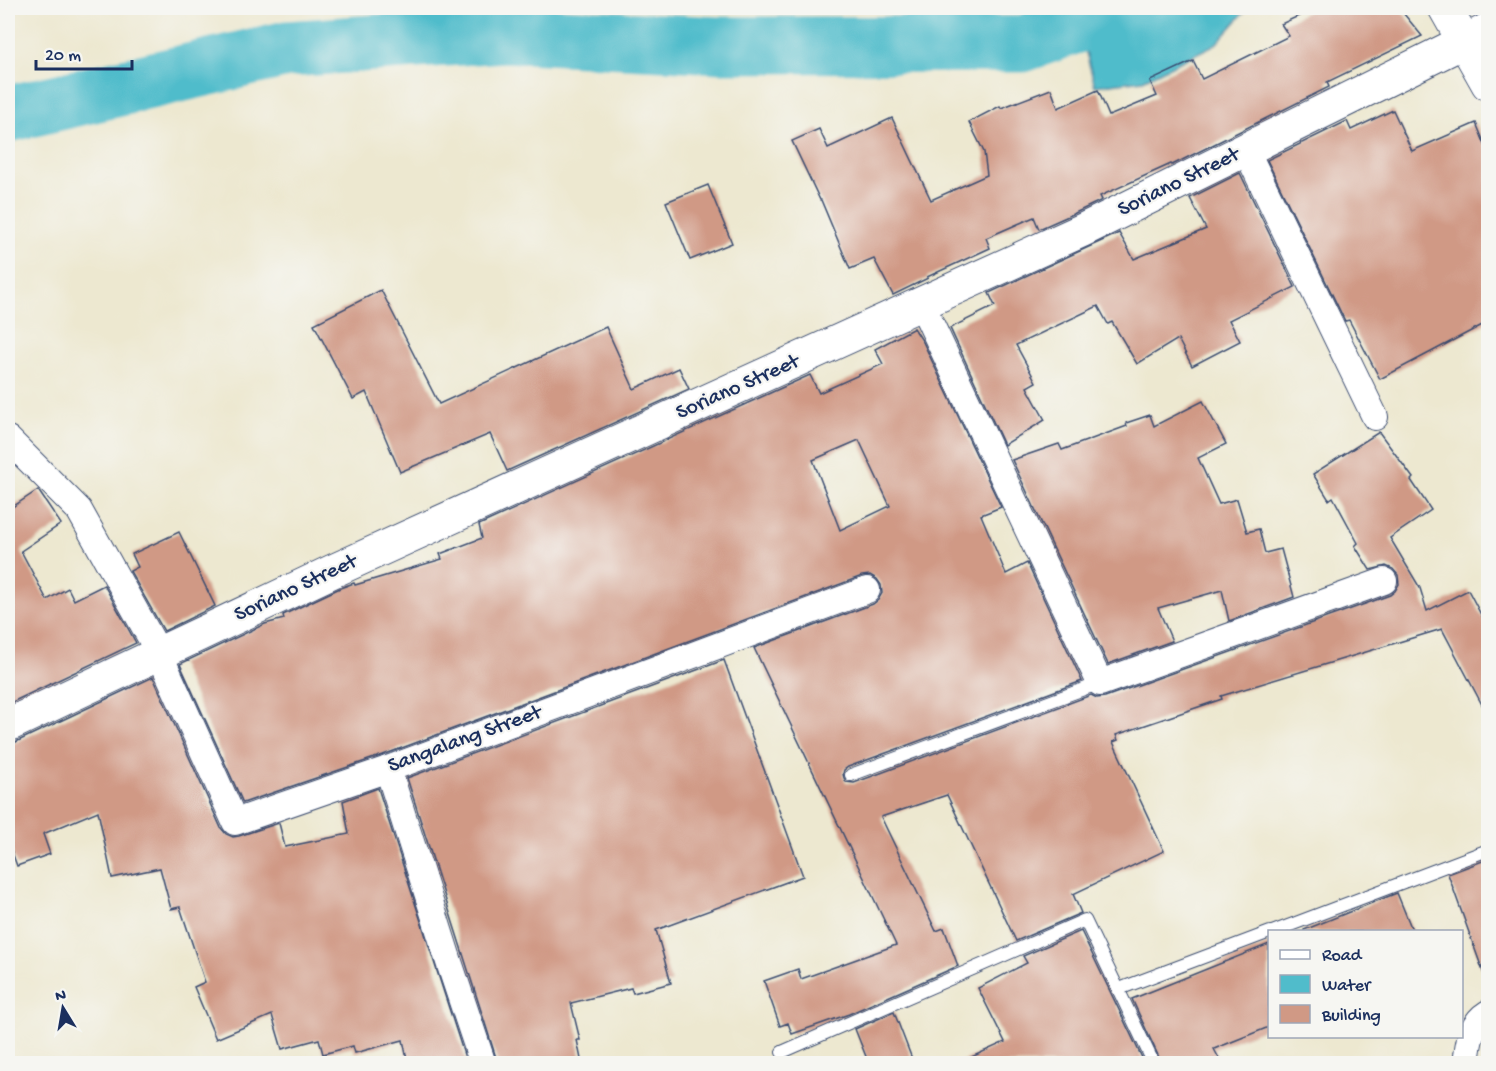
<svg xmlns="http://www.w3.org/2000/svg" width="1496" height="1071" font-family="'Gochi Hand',sans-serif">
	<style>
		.water { fill: #50bccb; stroke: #367694; stroke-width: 1.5 }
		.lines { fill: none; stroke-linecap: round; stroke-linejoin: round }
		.river { stroke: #50bccb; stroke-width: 57 }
		.building { fill: #d09985; fill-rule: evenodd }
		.service-casing { stroke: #3a4b6f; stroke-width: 14 }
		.minor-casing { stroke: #3a4b6f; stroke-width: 28 }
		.tertiary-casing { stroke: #3a4b6f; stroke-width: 34 }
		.secondary-casing { stroke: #3a4b6f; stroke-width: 35 }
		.service { stroke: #fff; stroke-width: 12 }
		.minor { stroke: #fff; stroke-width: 26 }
		.tertiary { stroke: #fff; stroke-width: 32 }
		.secondary { stroke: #fff; stroke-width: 33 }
		.labels { text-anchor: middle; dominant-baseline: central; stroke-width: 4.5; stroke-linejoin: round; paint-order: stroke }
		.street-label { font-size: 22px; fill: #1b2f5e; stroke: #f6f6f2 }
	</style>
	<rect width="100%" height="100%" fill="#f6f6f2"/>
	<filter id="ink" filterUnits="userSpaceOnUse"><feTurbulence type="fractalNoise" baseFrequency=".0167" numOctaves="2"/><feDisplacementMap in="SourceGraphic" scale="12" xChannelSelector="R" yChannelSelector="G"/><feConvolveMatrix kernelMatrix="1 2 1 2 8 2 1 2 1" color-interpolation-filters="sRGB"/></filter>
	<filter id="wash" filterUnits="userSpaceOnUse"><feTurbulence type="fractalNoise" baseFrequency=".008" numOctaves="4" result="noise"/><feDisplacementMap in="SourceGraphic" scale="24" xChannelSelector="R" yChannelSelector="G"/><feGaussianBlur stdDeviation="1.35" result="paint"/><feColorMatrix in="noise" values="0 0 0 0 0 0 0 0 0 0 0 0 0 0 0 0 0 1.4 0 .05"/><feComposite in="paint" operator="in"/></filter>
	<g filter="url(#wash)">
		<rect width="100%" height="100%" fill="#ede8d0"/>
		<path class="water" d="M 1074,8 L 1248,8 L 1216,44 L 1143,80 L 1095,86 Z"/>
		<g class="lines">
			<path class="river" d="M 8,114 L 287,49 L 504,34 L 722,45 L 1022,44 L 1125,8"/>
		</g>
		<g id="blocks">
			<g class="building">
				<path d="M 1316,8 L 1399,8 L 1422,36 L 1327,82 L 1329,87 L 1172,165 L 1171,164 L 1100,196 L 1102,200 L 1075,213 L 1039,229 L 1034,217 L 986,238 L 990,248 L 927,277 L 928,278 L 893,295 L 874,259 L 850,269 L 821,200 L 820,200 L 792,141 L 819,129 L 828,148 L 892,118 L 931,200 L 987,175 L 984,152 L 969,122 L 1000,106 L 1001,108 L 1051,89 L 1058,108 L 1098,90 L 1109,116 L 1157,96 L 1150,81 L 1193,61 L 1202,79 L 1289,36 L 1281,24 Z"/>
				<path d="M 1393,110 L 1412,151 L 1476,123 L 1488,152 L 1488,322 L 1380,379 L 1349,320 L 1345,321 L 1267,160 L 1347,121 L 1351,130 Z"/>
				<path d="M 1240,173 L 1295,287 L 1229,320 L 1240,341 L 1192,366 L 1178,339 L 1137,364 L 1112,322 L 1108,324 L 1098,306 L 1016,345 L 1036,382 L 1027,387 L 1045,420 L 1004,445 L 950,328 L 995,306 L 989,293 L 1119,233 L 1134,259 L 1206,229 L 1190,198 Z"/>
				<path d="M 708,185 L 732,243 L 690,260 L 666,202 Z"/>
				<path d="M 381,290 L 439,404 L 606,327 L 634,389 L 679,368 L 689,389 L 507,471 L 490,434 L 400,472 L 366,392 L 353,399 L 314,324 Z"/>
				<path d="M 914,328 L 923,342 L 1001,507 L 981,515 L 1006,574 L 1027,563 L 1082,681 L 848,767 L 844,770 L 843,774 L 844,778 L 846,782 L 854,783 L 1091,695 L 1097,698 L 1105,697 L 1390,595 L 1395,591 L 1399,584 L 1398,575 L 1393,569 L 1386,566 L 1370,570 L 1355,546 L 1358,543 L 1333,497 L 1329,500 L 1313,474 L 1379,432 L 1413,478 L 1411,480 L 1431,510 L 1390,538 L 1420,588 L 1427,611 L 1468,590 L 1488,628 L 1488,716 L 1442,629 L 1221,696 L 1222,699 L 1116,735 L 1118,740 L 1113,742 L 1164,851 L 1073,894 L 1081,913 L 1016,941 L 947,795 L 881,817 L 936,931 L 944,928 L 958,966 L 849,1014 L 792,1034 L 788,1023 L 780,1026 L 764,981 L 798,969 L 801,979 L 896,945 L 754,648 L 873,604 L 878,600 L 882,593 L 881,585 L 877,579 L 870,575 L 862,576 L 383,755 L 243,803 L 180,664 L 265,624 L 284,619 L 283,615 L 340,588 L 354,583 L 355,585 L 442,559 L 440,554 L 482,538 L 479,525 L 810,375 L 819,393 L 883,364 L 875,349 ZM 859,440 L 890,506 L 840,530 L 813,460 Z"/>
				<path d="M 1203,401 L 1226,444 L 1198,458 L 1219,504 L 1237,499 L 1247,532 L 1259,529 L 1265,553 L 1281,549 L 1294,597 L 1229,621 L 1222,590 L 1158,608 L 1172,641 L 1108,664 L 1012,460 L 1059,444 L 1062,450 L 1127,426 L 1126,423 L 1150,415 L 1154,426 Z"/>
				<path d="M 38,490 L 61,524 L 21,551 L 47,600 L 68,588 L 74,600 L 104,585 L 136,643 L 8,704 L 8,510 Z"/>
				<path d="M 179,532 L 215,606 L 164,631 L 130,571 L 138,567 L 132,554 Z"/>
				<path d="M 724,660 L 803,876 L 656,930 L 671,983 L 633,993 L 631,988 L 571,1003 L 580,1040 L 577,1040 L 582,1064 L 498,1064 L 407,778 Z"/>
				<path d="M 153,677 L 221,828 L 226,834 L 233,837 L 239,836 L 279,823 L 285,847 L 349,834 L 343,801 L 378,788 L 467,1064 L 408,1064 L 403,1040 L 355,1053 L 353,1046 L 323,1054 L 319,1039 L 282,1049 L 272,1015 L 216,1039 L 194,987 L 205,982 L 180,907 L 171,909 L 160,868 L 112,878 L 98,811 L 43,834 L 50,854 L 17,866 L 8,841 L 8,744 L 16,742 Z"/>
				<path d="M 1488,859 L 1488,976 L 1485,977 L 1448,874 Z"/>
				<path d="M 1397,893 L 1413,932 L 1304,932 L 1304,930 Z"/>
				<path d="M 1081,931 L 1145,1064 L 956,1064 L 1005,1042 L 978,988 L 1027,963 L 1023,956 Z"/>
				<path d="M 1269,944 L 1269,1027 L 1214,1049 L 1222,1064 L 1162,1064 L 1132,999 Z"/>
				<path d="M 894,1012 L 914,1064 L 869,1064 L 855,1029 Z"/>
			</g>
		</g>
	</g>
	<g filter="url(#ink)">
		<use href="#blocks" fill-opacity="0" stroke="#3a4b6f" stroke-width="1.5"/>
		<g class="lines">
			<defs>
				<g id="service">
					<path d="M 851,775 L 1100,683"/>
					<path d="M 1272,932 L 1488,850"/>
					<path d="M 1119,989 L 1270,932"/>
					<path d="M 782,1052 L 1085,920 L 1154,1064"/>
				</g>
				<g id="minor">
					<path d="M 1246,150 L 1375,417"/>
					<path d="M 922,305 L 1100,683 L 1384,581"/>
					<path d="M 8,439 L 79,510 L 159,653 L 235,822 L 388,769 L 867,590"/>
					<path d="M 388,769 L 449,962 L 483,1064"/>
					<path d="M 1466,1064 C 1468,1044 1470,1024 1488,1013"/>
				</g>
				<path id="tertiary" d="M 1465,41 L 1488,29"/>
				<g id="secondary">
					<path d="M 1445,8 L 1488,84"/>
					<path d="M 8,725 L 333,571 L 1083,230 L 1465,41"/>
				</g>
			</defs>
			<use href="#service" class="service-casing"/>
			<use href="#minor" class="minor-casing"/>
			<use href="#tertiary" class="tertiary-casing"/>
			<use href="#secondary" class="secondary-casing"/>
			<use href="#service" class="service"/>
			<use href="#minor" class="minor"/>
			<use href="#tertiary" class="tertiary"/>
			<use href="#secondary" class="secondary"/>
		</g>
	</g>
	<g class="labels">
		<g class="street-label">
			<text transform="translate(1179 183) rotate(-26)">Soriano Street</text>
			<text transform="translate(738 388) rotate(-24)">Soriano Street</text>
			<text transform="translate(296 589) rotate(-25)">Soriano Street</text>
			<text transform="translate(465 740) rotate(-20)">Sangalang Street</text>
		</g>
	</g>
	<rect width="1496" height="1071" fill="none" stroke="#f6f6f2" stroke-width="30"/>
	<rect x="1268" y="930" width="195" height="108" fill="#f6f6f2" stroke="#9ea6b7" stroke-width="1.5"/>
	<rect x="1280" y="950" width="30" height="9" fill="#ffffff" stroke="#9ea6b7" stroke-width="1.5"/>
	<text x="1322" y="960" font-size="18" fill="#1b2f5e">Road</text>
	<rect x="1280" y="975" width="30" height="18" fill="#50bccb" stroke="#9ea6b7" stroke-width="1.5"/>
	<text x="1322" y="990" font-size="18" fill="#1b2f5e">Water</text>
	<rect x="1280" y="1005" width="30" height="18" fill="#d09985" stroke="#9ea6b7" stroke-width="1.5"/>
	<text x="1322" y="1020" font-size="18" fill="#1b2f5e">Building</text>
	<g transform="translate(63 1008) rotate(349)" stroke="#f6f6f2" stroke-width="4.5" paint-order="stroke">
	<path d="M0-4.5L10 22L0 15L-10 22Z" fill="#1b2f5e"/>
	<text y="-9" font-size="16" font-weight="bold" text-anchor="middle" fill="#1b2f5e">N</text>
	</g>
	<path d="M36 60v9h96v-9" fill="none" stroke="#1b2f5e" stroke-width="3"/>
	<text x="45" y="60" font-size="18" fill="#1b2f5e" stroke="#f6f6f2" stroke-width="4.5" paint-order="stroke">20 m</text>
</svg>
